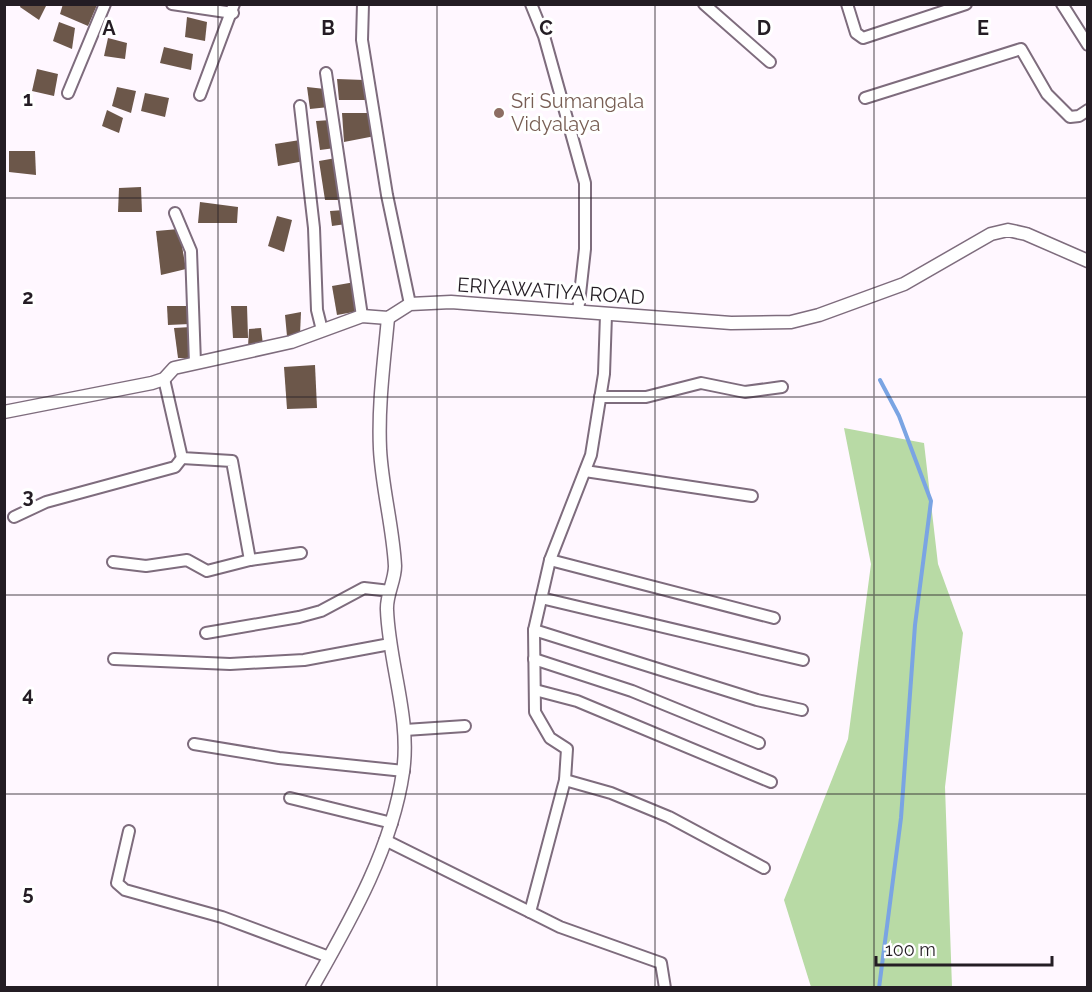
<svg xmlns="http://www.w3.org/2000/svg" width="1092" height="992" font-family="Raleway,sans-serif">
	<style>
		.green { fill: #b8daa5 }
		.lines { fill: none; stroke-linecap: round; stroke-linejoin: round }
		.stream { stroke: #7aa4e3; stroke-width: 4 }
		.building { fill: #6c574a }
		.minor-casing { stroke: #7e6c7d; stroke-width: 14 }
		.tertiary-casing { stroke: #7e6c7d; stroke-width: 15 }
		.minor { stroke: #fff; stroke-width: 10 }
		.tertiary { stroke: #fff; stroke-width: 12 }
		.grid { fill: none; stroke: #241d24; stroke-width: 1.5; stroke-opacity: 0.55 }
		.education-dot { fill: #8d6e63; stroke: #fff; stroke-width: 2 }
		.labels { text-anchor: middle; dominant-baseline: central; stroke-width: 6; stroke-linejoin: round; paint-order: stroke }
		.education-label { font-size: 20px; fill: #785e54; stroke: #fff; text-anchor: start }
		.street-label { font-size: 20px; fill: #241d24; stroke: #fff }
		.grid-label { font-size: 20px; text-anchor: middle; font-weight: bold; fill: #241d24; stroke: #fff; stroke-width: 6; stroke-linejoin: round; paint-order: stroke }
	</style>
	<rect width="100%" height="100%" fill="#fff7ff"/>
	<path class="green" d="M 844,428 L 924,443 L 938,564 L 963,633 L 945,787 L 952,987 L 811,987 L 784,900 L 848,739 L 871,564 Z"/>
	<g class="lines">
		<path class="stream" d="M 879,988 L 901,818 L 915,625 L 931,501 L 899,416 L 880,380"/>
	</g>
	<g class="building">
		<path d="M 21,4 L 47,4 L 39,20 L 20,7 Z"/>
		<path d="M 63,4 L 96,4 L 97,5 L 88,26 L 60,14 Z"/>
		<path d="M 187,17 L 207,22 L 205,41 L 185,37 Z"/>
		<path d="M 59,22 L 75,28 L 72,49 L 53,41 Z"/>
		<path d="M 108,38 L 127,43 L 125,59 L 104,56 Z"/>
		<path d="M 164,47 L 193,54 L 191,70 L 160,63 Z"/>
		<path d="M 37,69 L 58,74 L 54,96 L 32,91 Z"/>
		<path d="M 337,79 L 364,80 L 366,100 L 339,100 Z"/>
		<path d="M 117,87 L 136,91 L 131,113 L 112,106 Z"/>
		<path d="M 307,87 L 325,89 L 329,107 L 310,109 Z"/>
		<path d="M 145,93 L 169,98 L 165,117 L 141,111 Z"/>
		<path d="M 107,110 L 123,118 L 119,133 L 102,126 Z"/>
		<path d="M 342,113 L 371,113 L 375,136 L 344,142 Z"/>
		<path d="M 331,120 L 335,148 L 320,150 L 316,121 Z"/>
		<path d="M 300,140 L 304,161 L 278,166 L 275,144 Z"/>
		<path d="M 9,151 L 35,151 L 36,175 L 9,172 Z"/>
		<path d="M 336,158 L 342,200 L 325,200 L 319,161 Z"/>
		<path d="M 141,187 L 142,212 L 118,212 L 119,188 Z"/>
		<path d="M 200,202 L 238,207 L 237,223 L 198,223 Z"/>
		<path d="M 344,210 L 346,224 L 332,226 L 330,211 Z"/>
		<path d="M 277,216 L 292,220 L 284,252 L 268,246 Z"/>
		<path d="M 179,229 L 186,269 L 161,275 L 156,231 Z"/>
		<path d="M 355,282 L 359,311 L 337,315 L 332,286 Z"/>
		<path d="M 167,306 L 187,306 L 190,324 L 168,325 Z"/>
		<path d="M 231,306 L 247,306 L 248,338 L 233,338 Z"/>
		<path d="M 301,312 L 300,334 L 287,336 L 285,315 Z"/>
		<path d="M 191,327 L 192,358 L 178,358 L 174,328 Z"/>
		<path d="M 261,328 L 263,345 L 248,347 L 249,329 Z"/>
		<path d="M 315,365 L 317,408 L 287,409 L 284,367 Z"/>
	</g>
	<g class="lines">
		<defs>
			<g id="minor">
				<path d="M 172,4 L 233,13"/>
				<path d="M 363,4 L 362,40 L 387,195 L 410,304"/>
				<path d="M 531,4 L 544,36 L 585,183 L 585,249 L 578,312"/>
				<path d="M 704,4 L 770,62"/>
				<path d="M 847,4 L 856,33 L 863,38 L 966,4"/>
				<path d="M 1062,4 L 1088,45"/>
				<path d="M 326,73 L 362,316"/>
				<path d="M 68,93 L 105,4"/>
				<path d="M 200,95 L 234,4"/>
				<path d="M 865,98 L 1021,49 L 1047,94 L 1070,117 L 1079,116 L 1088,110"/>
				<path d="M 300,106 L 314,228 L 317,310 L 322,330"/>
				<path d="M 175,213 L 191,251 L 195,363"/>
				<path d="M 606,315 L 604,374 L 591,455 L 550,560 L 534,630 L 535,712 L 550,738 L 567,749 L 565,780 L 530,912 L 560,927 L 661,963 L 665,988"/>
				<path d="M 164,379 L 182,458 L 232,461 L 250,560"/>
				<path d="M 600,397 L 646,397 L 701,383 L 745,392 L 782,387"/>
				<path d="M 585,471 L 752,496"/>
				<path d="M 14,517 L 46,502 L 175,467 L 182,458"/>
				<path d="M 550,560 L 774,618"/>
				<path d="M 113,562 L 146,566 L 187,560 L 207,571 L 250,560 L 301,553"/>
				<path d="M 541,598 L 803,660"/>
				<path d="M 534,630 L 757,700 L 802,710"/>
				<path d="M 206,633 L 299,617 L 321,611 L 364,588 L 390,591"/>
				<path d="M 114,659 L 230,664 L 304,660 L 390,644"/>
				<path d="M 534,659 L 632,691 L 759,743"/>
				<path d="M 535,690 L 577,701 L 771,782"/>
				<path d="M 405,730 L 465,726"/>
				<path d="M 194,744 L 279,758 L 404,771"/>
				<path d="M 565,780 L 611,793 L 669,817 L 764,868"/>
				<path d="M 290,798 L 392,823"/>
				<path d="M 129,831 L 117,883 L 125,890 L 222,917 L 329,957"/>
				<path d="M 385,840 L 530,912"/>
			</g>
			<g id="tertiary">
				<path d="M 4,412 L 152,383 L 164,379 L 174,368 L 291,342 L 362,316 L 388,318 L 410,304 L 451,302 L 731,323 L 791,322 L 819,315 L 904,284 L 991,234 L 1008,230 L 1026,234 L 1088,261"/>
				<path d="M 312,988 C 350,921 392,849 403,772 C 411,718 389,664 387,610 C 386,595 395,581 395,566 C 393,527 382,488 380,449 C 378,405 384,362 388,318"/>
			</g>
		</defs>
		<use href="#minor" class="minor-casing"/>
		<use href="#tertiary" class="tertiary-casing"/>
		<use href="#minor" class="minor"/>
		<use href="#tertiary" class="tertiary"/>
	</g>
	<path class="grid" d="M 218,4 L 218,988M 437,4 L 437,988M 655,4 L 655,988M 874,4 L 874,988M 4,198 L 1088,198M 4,397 L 1088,397M 4,595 L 1088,595M 4,794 L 1088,794"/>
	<circle class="education-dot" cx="499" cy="113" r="6"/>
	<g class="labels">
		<g class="education-label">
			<text x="511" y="101">Sri Sumangala<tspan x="511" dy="23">Vidyalaya</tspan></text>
		</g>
		<g class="street-label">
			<text transform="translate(551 291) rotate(4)">ERIYAWATIYA ROAD</text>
		</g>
	</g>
	<g class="grid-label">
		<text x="109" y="35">A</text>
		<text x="328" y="35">B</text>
		<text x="546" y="35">C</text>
		<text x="764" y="35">D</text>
		<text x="983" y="35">E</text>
		<text x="28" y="106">1</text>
		<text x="28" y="304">2</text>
		<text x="28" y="503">3</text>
		<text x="28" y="701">4</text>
		<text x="28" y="900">5</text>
	</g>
	<rect width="1092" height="992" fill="none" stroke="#241d24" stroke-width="12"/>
	<path d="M876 956v9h176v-9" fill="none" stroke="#241d24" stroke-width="3"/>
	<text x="885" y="956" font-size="18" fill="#241d24" stroke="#ffffff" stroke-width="4.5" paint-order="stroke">100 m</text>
</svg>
